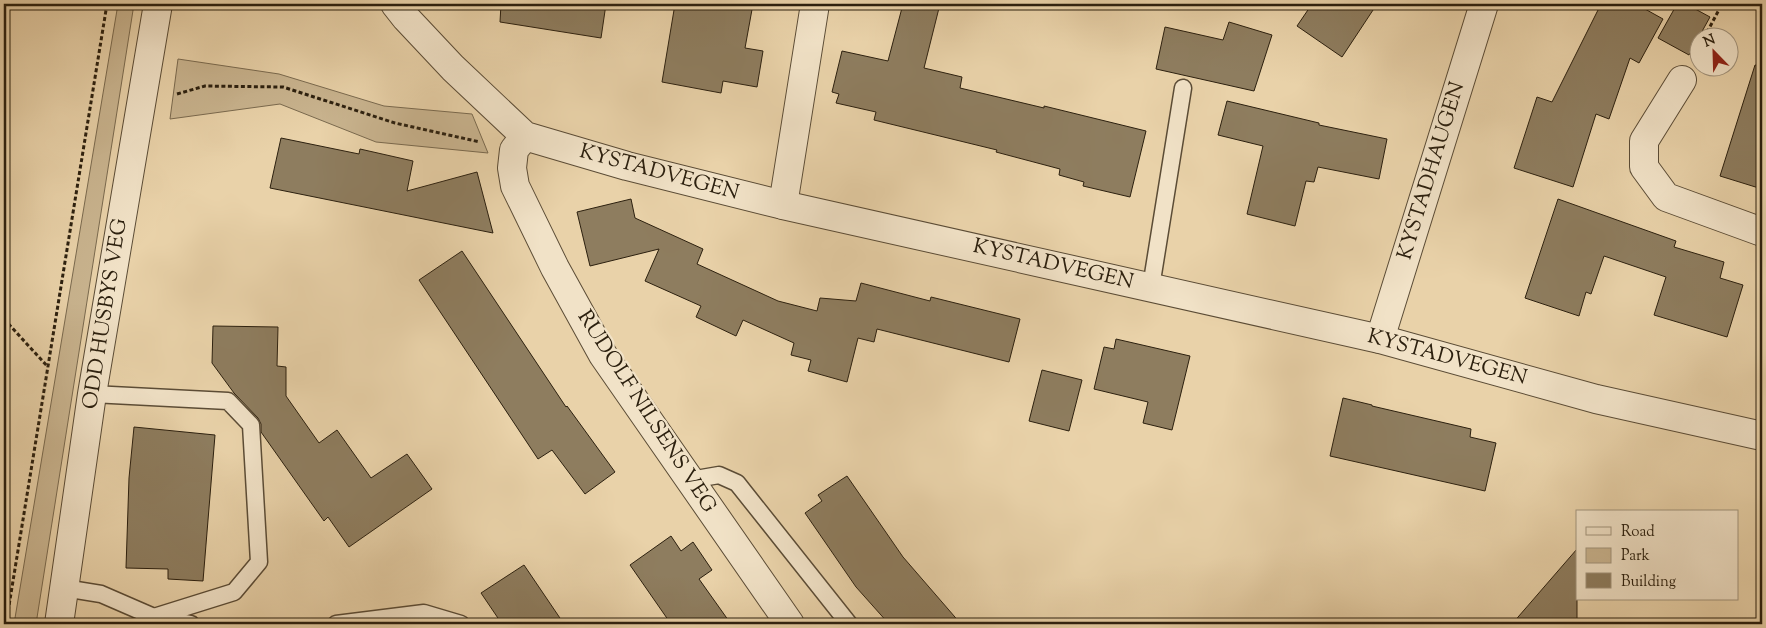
<svg xmlns="http://www.w3.org/2000/svg" width="1766" height="628" font-family="'Sorts Mill Goudy',serif">
	<style>
		.green { fill: #c9b48f; stroke: #7a6a4f }
		.building { fill: #8e7d5f; stroke: #2c200f }
		.lines { fill: none; stroke-linecap: round; stroke-linejoin: round }
		.service-casing { stroke: #5b4c36; stroke-width: 19 }
		.minor-casing { stroke: #5b4c36; stroke-width: 30 }
		.tertiary-casing { stroke: #5b4c36; stroke-width: 30 }
		.path { stroke: #2c200f; stroke-width: 3; stroke-dasharray: 4 2.5; stroke-linecap: butt }
		.service { stroke: #f1e2c7; stroke-width: 16 }
		.minor { stroke: #f1e2c7; stroke-width: 28 }
		.tertiary { stroke: #f1e2c7; stroke-width: 28 }
		.labels { text-anchor: middle; dominant-baseline: central; stroke-width: 4.5; stroke-linejoin: round; paint-order: stroke }
		.street-label { font-size: 21px; fill: #2c200f; stroke: #f1e2c7 }
	</style>
	<rect width="100%" height="100%" fill="#e9d2a9"/>
	<filter id="stains"><feTurbulence type="fractalNoise" baseFrequency=".004" numOctaves="4"/><feColorMatrix values="0 0 0 0 .2 0 0 0 0 .09 0 0 0 0 .02 0 0 0 .5 -.17"/></filter>
	<radialGradient id="worn" r=".72"><stop offset=".6" stop-color="#630" stop-opacity="0"/><stop offset="1" stop-color="#630" stop-opacity=".3"/></radialGradient>
	<g class="green">
		<path d="M 118,4 L 134,4 L 36,624 L 14,624 Z"/>
		<path d="M 178,59 L 279,74 L 384,106 L 472,114 L 488,153 L 376,142 L 280,104 L 170,119 Z"/>
	</g>
	<g class="building">
		<path d="M 501,4 L 606,4 L 601,38 L 500,22 Z"/>
		<path d="M 675,4 L 753,4 L 745,48 L 763,51 L 757,87 L 723,81 L 721,93 L 662,82 Z"/>
		<path d="M 903,4 L 940,4 L 924,68 L 962,77 L 960,88 L 1044,108 L 1044,106 L 1146,131 L 1130,197 L 1083,186 L 1084,182 L 1059,175 L 1060,169 L 996,152 L 997,150 L 874,120 L 876,112 L 836,103 L 839,94 L 832,92 L 842,51 L 888,61 Z"/>
		<path d="M 1312,4 L 1377,4 L 1342,57 L 1297,26 Z"/>
		<path d="M 1601,4 L 1636,4 L 1663,19 L 1639,63 L 1630,58 L 1609,119 L 1596,114 L 1573,187 L 1514,168 L 1537,97 L 1552,102 Z"/>
		<path d="M 1677,4 L 1686,4 L 1710,17 L 1689,55 L 1658,38 Z"/>
		<path d="M 1229,22 L 1272,35 L 1254,91 L 1156,69 L 1165,27 L 1223,40 Z"/>
		<path d="M 1755,65 L 1762,66 L 1762,189 L 1720,176 Z"/>
		<path d="M 1227,101 L 1319,123 L 1319,125 L 1387,139 L 1379,179 L 1318,167 L 1314,182 L 1306,181 L 1295,226 L 1247,214 L 1263,146 L 1218,135 Z"/>
		<path d="M 281,138 L 359,154 L 360,149 L 413,161 L 407,191 L 477,172 L 493,233 L 270,188 Z"/>
		<path d="M 631,199 L 635,218 L 703,249 L 697,264 L 778,301 L 817,311 L 820,298 L 856,301 L 861,283 L 930,301 L 931,297 L 1020,319 L 1009,362 L 877,329 L 874,342 L 858,338 L 847,382 L 808,371 L 811,360 L 791,355 L 794,343 L 743,320 L 736,336 L 696,317 L 701,306 L 645,281 L 659,249 L 590,266 L 577,212 Z"/>
		<path d="M 1558,199 L 1676,241 L 1674,247 L 1724,262 L 1720,278 L 1743,285 L 1727,337 L 1654,315 L 1666,277 L 1604,256 L 1591,294 L 1586,292 L 1579,316 L 1525,298 Z"/>
		<path d="M 462,251 L 566,407 L 567,406 L 615,472 L 585,494 L 552,450 L 538,459 L 419,280 Z"/>
		<path d="M 213,326 L 278,327 L 277,366 L 286,367 L 286,396 L 319,443 L 337,430 L 371,478 L 407,454 L 432,489 L 349,547 L 328,517 L 324,521 L 261,432 L 261,424 L 258,418 L 234,393 L 212,363 Z"/>
		<path d="M 1116,339 L 1190,356 L 1172,430 L 1143,423 L 1148,402 L 1094,389 L 1104,347 L 1114,349 Z"/>
		<path d="M 1042,370 L 1082,380 L 1069,431 L 1029,421 Z"/>
		<path d="M 1343,398 L 1372,405 L 1372,406 L 1471,429 L 1470,437 L 1496,443 L 1485,491 L 1330,456 Z"/>
		<path d="M 134,427 L 215,435 L 203,581 L 168,579 L 168,569 L 126,568 L 129,478 Z"/>
		<path d="M 847,476 L 903,557 L 961,624 L 889,624 L 856,587 L 805,513 L 822,501 L 818,495 Z"/>
		<path d="M 671,536 L 681,551 L 693,542 L 712,570 L 699,579 L 731,624 L 671,624 L 630,565 Z"/>
		<path d="M 1577,549 L 1577,624 L 1512,624 Z"/>
		<path d="M 524,565 L 564,624 L 502,624 L 481,593 Z"/>
	</g>
	<g class="lines">
		<defs>
			<g id="service">
				<path d="M 1151,287 L 1183,88"/>
				<path d="M 92,394 L 228,401 L 251,425 L 259,562 L 234,592 L 154,617 L 154,624"/>
				<path d="M 690,480 L 719,475 L 737,483 L 849,624"/>
				<path d="M 64,588 L 101,594 L 154,617 L 191,624"/>
				<path d="M 336,624 L 424,613 L 461,624"/>
			</g>
			<g id="minor">
				<path d="M 395,4 L 406,18 L 453,68 L 525,136 L 627,166 L 783,205 L 1380,339 L 1596,399 L 1762,436"/>
				<path d="M 1682,80 L 1644,141 L 1644,167 L 1666,197 L 1762,232"/>
				<path d="M 525,136 L 514,150 L 512,168 L 515,186 L 555,268 L 603,355 L 790,624"/>
				<path d="M 783,205 L 815,4"/>
				<path d="M 1380,339 L 1484,4"/>
			</g>
			<path id="tertiary" d="M 59,624 L 92,394 L 158,4"/>
		</defs>
		<use href="#service" class="service-casing"/>
		<use href="#minor" class="minor-casing"/>
		<use href="#tertiary" class="tertiary-casing"/>
		<g class="path">
			<path d="M 1704,38 L 1722,4"/>
			<path d="M 177,94 L 205,86 L 283,87 L 395,123 L 480,142"/>
			<path d="M 4,319 L 48,367"/>
			<path d="M 6,624 L 107,4"/>
		</g>
		<use href="#service" class="service"/>
		<use href="#minor" class="minor"/>
		<use href="#tertiary" class="tertiary"/>
	</g>
	<g class="labels">
		<g class="street-label">
			<text transform="translate(1432 171) rotate(-73)">KYSTADHAUGEN</text>
			<text transform="translate(659 173) rotate(15)">KYSTADVEGEN</text>
			<text transform="translate(1053 265) rotate(13)">KYSTADVEGEN</text>
			<text transform="translate(106 314) rotate(-81)">ODD HUSBYS VEG</text>
			<text transform="translate(1447 358) rotate(15)">KYSTADVEGEN</text>
			<text transform="translate(646 412) rotate(57)">RUDOLF NILSENS VEG</text>
		</g>
	</g>
	<rect width="1766" height="628" fill="none" stroke="#e9d2a9" stroke-width="20"/>
	<rect x="5" y="5" width="1756" height="618" fill="none" stroke="#2c200f" stroke-width="2.5"/>
	<rect x="10" y="10" width="1746" height="608" fill="none" stroke="#2c200f"/>
	<rect x="1576" y="510" width="162" height="90" fill="#f1e2c7" stroke="#a2947d"/>
	<rect x="1586" y="527" width="25" height="8" fill="#f1e2c7" stroke="#a2947d"/>
	<text x="1621" y="536" font-size="15" fill="#2c200f">Road</text>
	<rect x="1586" y="548" width="25" height="15" fill="#c9b48f" stroke="#a2947d"/>
	<text x="1621" y="560" font-size="15" fill="#2c200f">Park</text>
	<rect x="1586" y="573" width="25" height="15" fill="#8e7d5f" stroke="#a2947d"/>
	<text x="1621" y="586" font-size="15" fill="#2c200f">Building</text>
	<g transform="translate(1714 52) rotate(337)"><circle r="24" fill="#f1e2c7" stroke="#a2947d"/>
	<path d="M0-4L9 19L0 12L-9 19Z" fill="#8f2418"/>
	<text y="-8" font-size="14" font-weight="bold" text-anchor="middle" fill="#2c200f">N</text>
	</g>
	<rect width="100%" height="100%" filter="url(#stains)"/>
	<rect width="100%" height="100%" fill="url(#worn)"/>
</svg>
